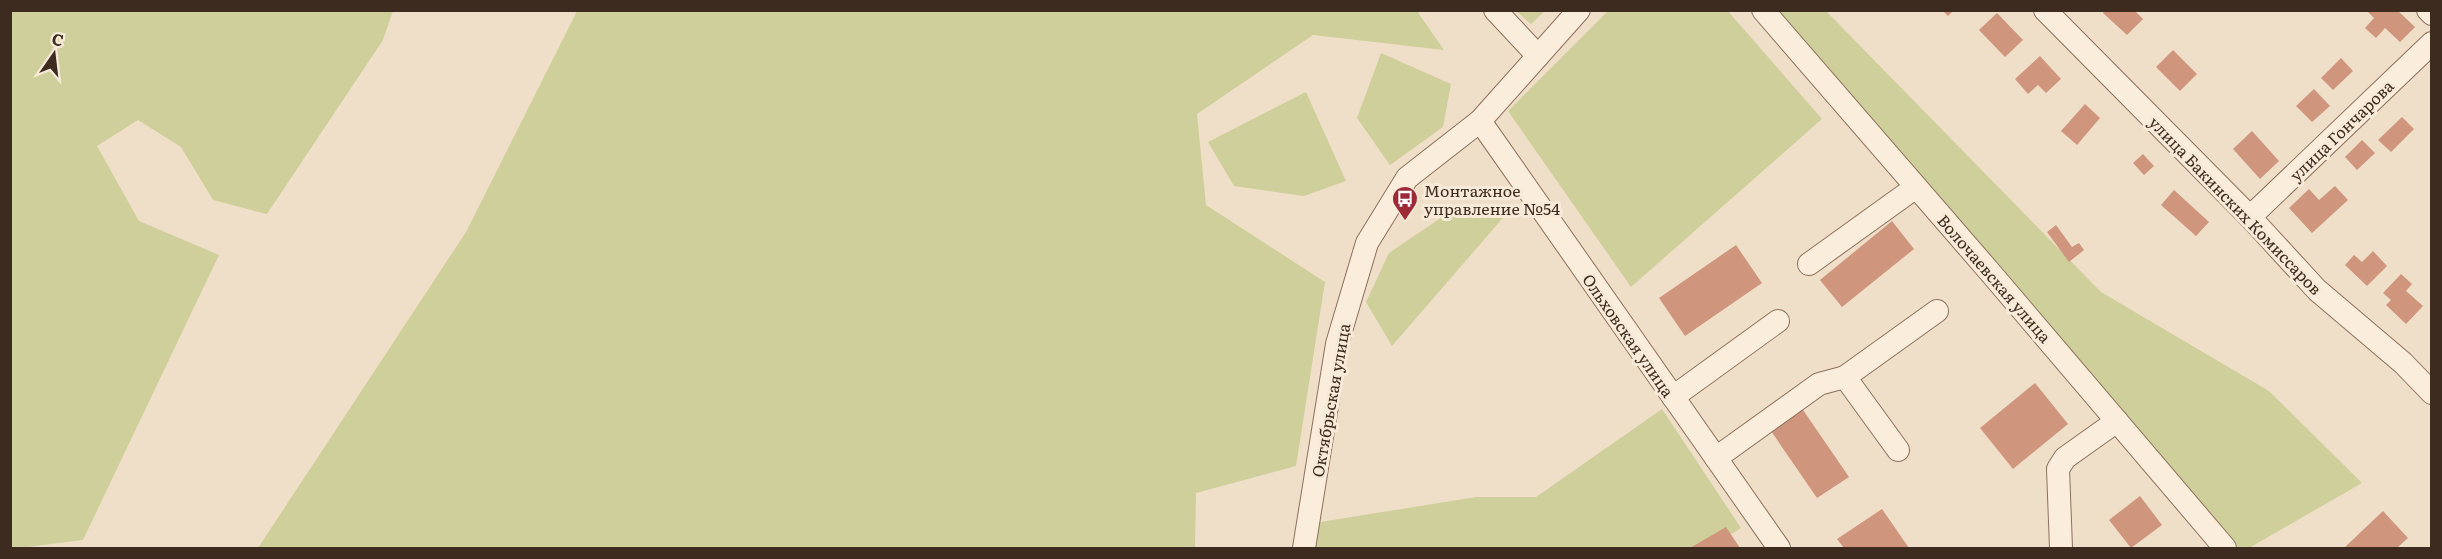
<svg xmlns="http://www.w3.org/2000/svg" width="2442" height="559" font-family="Literata,serif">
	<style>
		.green { fill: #cfcf9b }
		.building { fill: #cf957d }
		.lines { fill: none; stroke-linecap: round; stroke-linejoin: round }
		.minor-casing { stroke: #8d705c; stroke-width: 24 }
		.minor { stroke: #faeddc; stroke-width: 22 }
		.labels { text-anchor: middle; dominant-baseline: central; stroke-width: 6; stroke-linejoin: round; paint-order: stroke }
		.street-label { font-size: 16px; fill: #3d2b20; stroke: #f7ead8 }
		.poi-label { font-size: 16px; fill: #3d2b20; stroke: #f7ead8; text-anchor: start }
	</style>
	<rect width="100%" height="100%" fill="#f0dfc8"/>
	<g class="green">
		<path d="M 1727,10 L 1822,119 L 1631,287 L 1508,111 L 1608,11 Z"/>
		<path d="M 10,11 L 393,11 L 383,40 L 267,214 L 213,200 L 181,147 L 138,120 L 97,146 L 139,221 L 219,255 L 83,540 L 19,548 L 10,548 Z"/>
		<path d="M 1417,11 L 1444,50 L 1313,35 L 1197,114 L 1206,205 L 1325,282 L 1296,466 L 1196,493 L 1195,548 L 258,548 L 466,232 L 577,11 Z"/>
		<path d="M 1516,11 L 1545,11 L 1531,24 Z"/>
		<path d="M 1772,11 L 1826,11 L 2101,292 L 2269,391 L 2362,483 L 2249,548 L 2239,548 Z"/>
		<path d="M 1381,53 L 1451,84 L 1443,127 L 1390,165 L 1357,118 Z"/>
		<path d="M 1306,92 L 1346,181 L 1304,196 L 1234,186 L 1208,142 Z"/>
		<path d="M 1508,212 L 1392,346 L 1366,302 L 1389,253 L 1445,215 Z"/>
		<path d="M 1662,409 L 1741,528 L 1709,548 L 1305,548 L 1308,524 L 1476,497 L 1536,497 Z"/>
	</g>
	<g class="building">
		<path d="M 1942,10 L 1954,10 L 1948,16 Z"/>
		<path d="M 2105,10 L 2134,10 L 2143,19 L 2127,35 L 2103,13 Z"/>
		<path d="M 2366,10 L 2397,10 L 2415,27 L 2400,42 L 2385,28 L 2376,38 L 2365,28 L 2374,18 Z"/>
		<path d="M 1997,13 L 2023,40 L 2005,57 L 1979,30 Z"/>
		<path d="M 2173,50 L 2197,74 L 2180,91 L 2156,67 Z"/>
		<path d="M 2040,56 L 2061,79 L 2046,93 L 2038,85 L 2028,94 L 2015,79 Z"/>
		<path d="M 2341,58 L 2353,71 L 2333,90 L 2321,78 Z"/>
		<path d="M 2314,89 L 2330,106 L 2312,122 L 2296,106 Z"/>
		<path d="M 2085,104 L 2100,118 L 2077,145 L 2061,131 Z"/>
		<path d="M 2402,117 L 2414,129 L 2391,152 L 2378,140 Z"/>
		<path d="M 2252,131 L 2279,161 L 2260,179 L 2233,149 Z"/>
		<path d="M 2362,140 L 2375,153 L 2357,170 L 2345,157 Z"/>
		<path d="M 2143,154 L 2154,166 L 2144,175 L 2133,163 Z"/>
		<path d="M 2335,186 L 2348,200 L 2312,233 L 2289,208 L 2309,189 L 2319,200 Z"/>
		<path d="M 2174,190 L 2209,222 L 2196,236 L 2161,205 Z"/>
		<path d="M 1892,221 L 1914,249 L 1842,307 L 1820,280 Z"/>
		<path d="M 2056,225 L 2072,247 L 2079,243 L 2084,250 L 2069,262 L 2047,232 Z"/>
		<path d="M 1736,245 L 1762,283 L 1685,336 L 1659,298 Z"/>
		<path d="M 2373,251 L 2387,266 L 2367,286 L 2345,265 L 2354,255 L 2362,262 Z"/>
		<path d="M 2401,274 L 2412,284 L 2406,291 L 2423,306 L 2406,324 L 2386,305 L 2391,300 L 2383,293 Z"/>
		<path d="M 2035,383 L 2068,424 L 2013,469 L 1980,428 Z"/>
		<path d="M 1801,407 L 1849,477 L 1817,498 L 1769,428 Z"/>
		<path d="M 2140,496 L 2162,525 L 2131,548 L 2109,520 Z"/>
		<path d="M 1882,509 L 1909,548 L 1844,548 L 1837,539 Z"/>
		<path d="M 2383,511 L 2408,538 L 2397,548 L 2344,548 Z"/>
		<path d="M 1726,527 L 1740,548 L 1690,548 Z"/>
	</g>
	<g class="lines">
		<defs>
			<g id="minor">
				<path d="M 1495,10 L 1538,56"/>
				<path d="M 1763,10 L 1989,271 L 2225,548"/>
				<path d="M 2045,10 L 2250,217 L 2317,290 L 2403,363 L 2432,393"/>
				<path d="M 2428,10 L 2432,14"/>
				<path d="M 1480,121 L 1779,548"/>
				<path d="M 2250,217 L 2432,43"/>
				<path d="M 1809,264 L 1916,187"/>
				<path d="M 1845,377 L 1898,450"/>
				<path d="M 1673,397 L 1778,321"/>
				<path d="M 1716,458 L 1819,384 L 1845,377 L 1937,311"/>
				<path d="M 1304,548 L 1337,344 L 1367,243 L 1407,178 L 1480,121 L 1579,10"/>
				<path d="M 2061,548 L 2058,469 L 2065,458 L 2117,421"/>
			</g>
		</defs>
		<use href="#minor" class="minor-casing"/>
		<use href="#minor" class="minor"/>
	</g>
	<defs>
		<symbol id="bus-pin" viewBox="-11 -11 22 30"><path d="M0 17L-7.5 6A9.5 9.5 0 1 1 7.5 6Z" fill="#9e2a38" stroke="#f7ead8"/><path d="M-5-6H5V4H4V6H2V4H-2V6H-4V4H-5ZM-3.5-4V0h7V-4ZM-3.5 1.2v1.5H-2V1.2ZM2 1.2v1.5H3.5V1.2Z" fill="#fff"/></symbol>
	</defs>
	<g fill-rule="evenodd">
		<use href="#bus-pin" x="1390" y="184" width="30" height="40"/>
	</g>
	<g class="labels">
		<g class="street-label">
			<text transform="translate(2341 130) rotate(-44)">улица Гончарова</text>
			<text transform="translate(2236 205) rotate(46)">улица Бакинских Комиссаров</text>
			<text transform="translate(1995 278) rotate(49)">Волочаевская улица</text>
			<text transform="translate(1629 335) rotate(55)">Ольховская улица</text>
			<text transform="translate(1330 400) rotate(-80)">Октябрьская улица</text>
		</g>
		<g class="poi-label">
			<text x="1424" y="190">Монтажное<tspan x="1424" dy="18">управление №54</tspan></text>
		</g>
	</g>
	<rect width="2442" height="559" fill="none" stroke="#3d2b20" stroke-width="24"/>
	<g transform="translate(54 54) rotate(14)" stroke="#f7ead8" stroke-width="4.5" paint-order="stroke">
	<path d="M0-4.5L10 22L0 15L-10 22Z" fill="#3d2b20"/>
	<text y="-9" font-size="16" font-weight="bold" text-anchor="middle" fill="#3d2b20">С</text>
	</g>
</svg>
